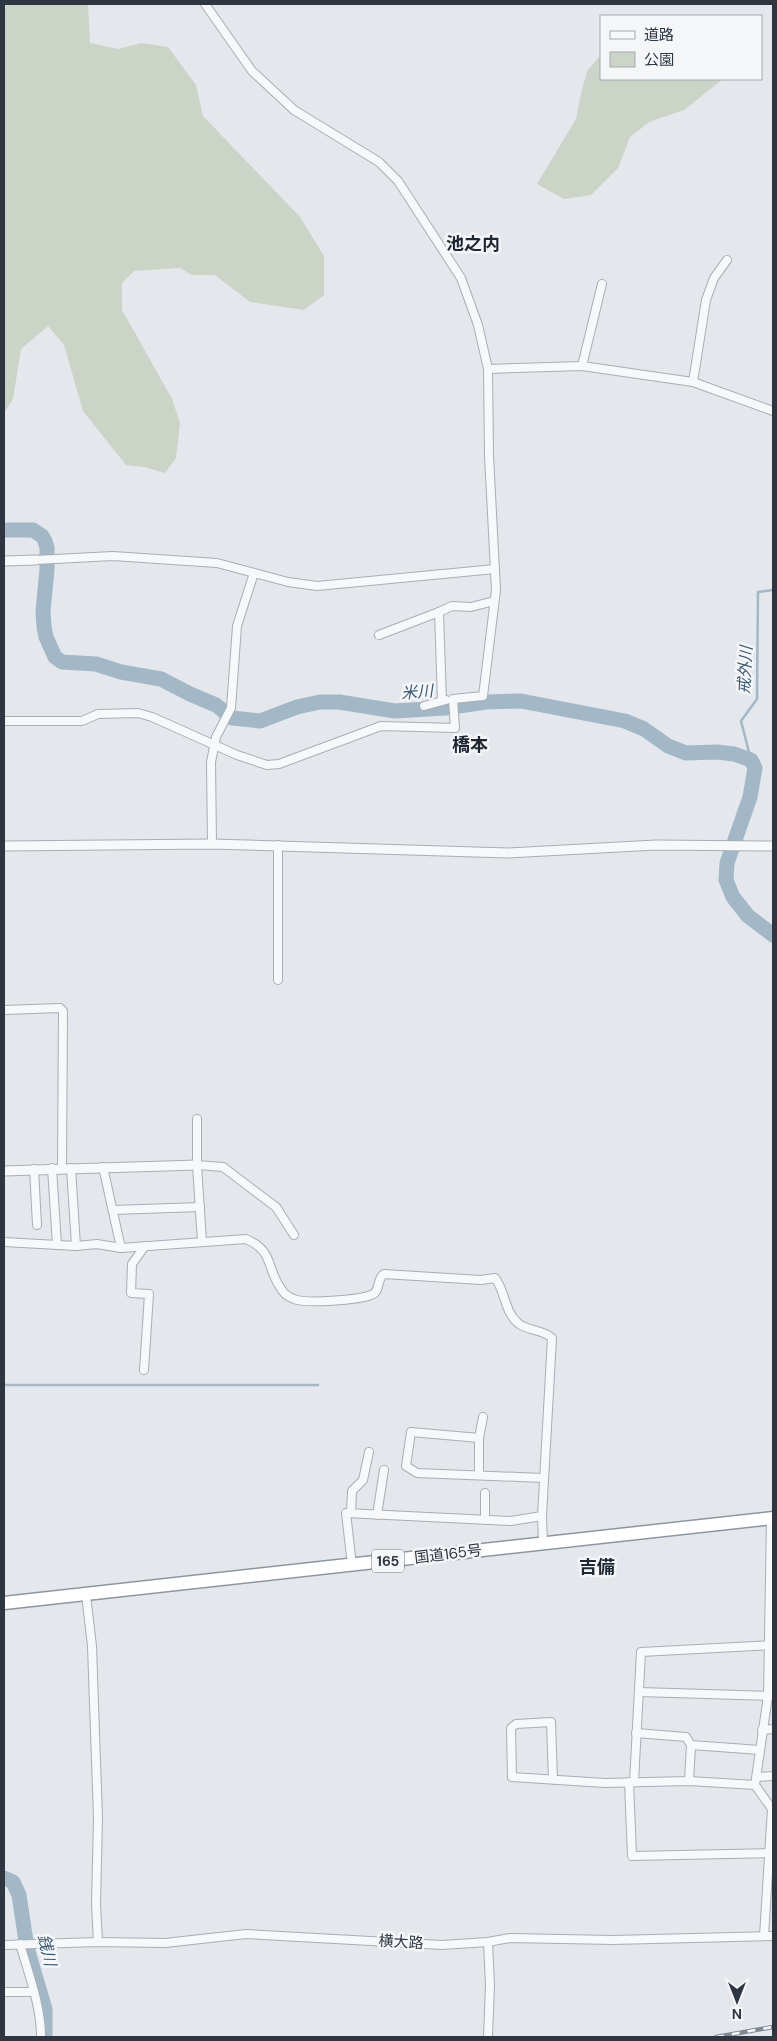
<svg xmlns="http://www.w3.org/2000/svg" width="777" height="2041" font-family="'DM Sans','Noto Sans JP',sans-serif">
	<style>
		.green { fill: #cbd4c6 }
		.lines { fill: none; stroke-linecap: round; stroke-linejoin: round }
		.stream { stroke: #a2b8c7; stroke-width: 2.5 }
		.river { stroke: #a2b8c7; stroke-width: 15 }
		.minor-casing { stroke: #a9aeb5; stroke-width: 10 }
		.tertiary-casing { stroke: #a9aeb5; stroke-width: 11 }
		.trunk-casing { stroke: #8d96a0; stroke-width: 15 }
		.minor { stroke: #f6f8f9; stroke-width: 8 }
		.tertiary { stroke: #f6f8f9; stroke-width: 9 }
		.trunk { stroke: #fff; stroke-width: 12 }
		.rail-casing { stroke: #7f8893; stroke-width: 4.5 }
		.rail { stroke: #f4f6f8; stroke-width: 2.5; stroke-dasharray: 8; stroke-linecap: butt }
		.labels { text-anchor: middle; dominant-baseline: central; stroke-width: 5; stroke-linejoin: round; paint-order: stroke }
		.shield { fill: #f4f6f8; stroke: #697078; stroke-width: 1 }
		.shield-label { font-size: 14px; font-weight: bold; fill: #2d3641 }
		.street-label { font-size: 15px; fill: #2d3641; stroke: #f4f6f8 }
		.water-label { font-size: 16px; font-style: italic; fill: #3a5972; stroke: #f4f6f8 }
		.quarter-label { font-size: 18px; font-weight: bold; fill: #1f2733; stroke: #f4f6f8 }
	</style>
	<rect width="100%" height="100%" fill="#e4e7eb"/>
	<g class="green">
		<path d="M 4,4 L 88,4 L 90,43 L 118,49 L 141,43 L 168,47 L 196,85 L 203,116 L 300,217 L 324,256 L 324,295 L 304,310 L 250,302 L 215,275 L 192,275 L 180,268 L 134,271 L 122,283 L 122,310 L 172,399 L 180,423 L 176,458 L 165,473 L 144,467 L 126,465 L 83,411 L 64,345 L 48,326 L 21,349 L 13,399 L 4,413 Z"/>
		<path d="M 601,55 L 601,79 L 723,79 L 684,110 L 649,122 L 630,137 L 618,168 L 591,195 L 564,199 L 537,184 L 576,119 L 580,98 L 587,71 Z"/>
	</g>
	<g class="lines">
		<g class="stream">
			<path d="M 751,760 L 741,721 L 757,699 L 758,592 L 773,590"/>
			<path d="M 4,1385 L 318,1385"/>
		</g>
		<g class="river">
			<path d="M 4,530 L 33,530 L 42,536 L 45,541 L 47,548 L 47,569 L 43,611 L 44,627 L 46,637 L 55,657 L 62,662 L 96,664 L 121,672 L 161,679 L 190,694 L 216,705 L 232,718 L 260,721 L 297,707 L 320,702 L 339,702 L 395,711 L 445,708 L 486,702 L 521,701 L 625,721 L 644,729 L 668,746 L 686,753 L 717,752 L 734,754 L 751,760 L 755,768 L 750,797 L 727,863 L 726,880 L 733,897 L 748,916 L 773,935"/>
			<path d="M 4,1878 L 13,1882 L 19,1895 L 27,1948 L 45,2009 L 45,2037"/>
		</g>
		<defs>
			<g id="minor">
				<path d="M 582,366 L 602,284"/>
				<path d="M 488,369 L 582,366 L 693,382 L 773,411"/>
				<path d="M 693,382 L 706,300 L 714,278 L 727,260"/>
				<path d="M 36,560 L 113,556 L 217,563 L 288,582 L 317,586 L 495,569"/>
				<path d="M 439,612 L 452,606 L 471,607 L 494,601"/>
				<path d="M 379,635 L 439,612 L 442,701"/>
				<path d="M 424,706 L 446,700"/>
				<path d="M 4,721 L 82,721 L 98,714 L 138,713 L 152,717 L 237,755 L 267,765 L 279,764 L 381,726 L 455,728 L 453,699 L 483,696 L 496,590 L 489,456 L 488,369 L 478,325 L 461,278 L 398,181 L 379,162 L 294,110 L 252,71 L 205,4"/>
				<path d="M 212,844 L 211,762 L 216,737 L 231,708 L 237,626 L 254,573"/>
				<path d="M 278,845 L 278,980"/>
				<path d="M 4,1010 L 60,1008 L 63,1011 L 62,1168"/>
				<path d="M 197,1119 L 197,1165 L 223,1167 L 276,1207 L 294,1235"/>
				<path d="M 197,1165 L 202,1242"/>
				<path d="M 103,1167 L 121,1248"/>
				<path d="M 52,1168 L 57,1245"/>
				<path d="M 71,1168 L 76,1246"/>
				<path d="M 34,1169 L 37,1225"/>
				<path d="M 113,1210 L 200,1207"/>
				<path d="M 4,1242 L 76,1246 L 97,1244 L 121,1248 L 246,1239 C 274,1251 266,1267 280,1287 C 283,1293 288,1297 294,1299 C 306,1304 358,1300 371,1295 C 381,1292 376,1279 384,1274 L 481,1280 L 495,1278 C 506,1292 504,1312 519,1324 C 529,1331 544,1330 552,1338 L 542,1516 L 543,1543"/>
				<path d="M 144,1370 L 149,1294 L 131,1293 L 132,1264 L 145,1246"/>
				<path d="M 479,1438 L 411,1432 L 406,1466 L 417,1473 L 543,1478"/>
				<path d="M 479,1474 L 479,1438 L 483,1417"/>
				<path d="M 485,1493 L 485,1520"/>
				<path d="M 351,1513 L 352,1491 L 363,1480 L 369,1452"/>
				<path d="M 377,1515 L 384,1470"/>
				<path d="M 352,1565 L 346,1513 L 511,1521 L 542,1516"/>
				<path d="M 86,1595 L 92,1646 L 98,1818 L 96,1904 L 98,1942"/>
				<path d="M 639,1692 L 771,1696"/>
				<path d="M 762,1730 L 773,1729"/>
				<path d="M 636,1733 L 686,1737 L 691,1745"/>
				<path d="M 757,1777 L 773,1776"/>
				<path d="M 553,1780 L 551,1722 L 516,1724 L 511,1728 L 512,1777 L 605,1783 L 689,1781 L 755,1785"/>
				<path d="M 689,1781 L 691,1745 L 760,1750"/>
				<path d="M 629,1782 L 632,1856 L 773,1853"/>
				<path d="M 634,1782 L 641,1652 L 773,1645"/>
				<path d="M 755,1785 L 768,1696 L 771,1519"/>
				<path d="M 755,1785 L 772,1809 L 764,1936"/>
				<path d="M 488,1942 L 490,1985 L 488,2037"/>
				<path d="M 20,1944 C 29,1975 41,2006 41,2037"/>
				<path d="M 4,1945 L 98,1942 L 165,1943 L 246,1934 L 442,1945 L 488,1942 L 510,1938 L 613,1940 L 773,1936"/>
				<path d="M 4,1992 L 34,1992"/>
			</g>
			<g id="tertiary">
				<path d="M 4,561 L 36,560"/>
				<path d="M 4,846 L 212,844 L 508,853 L 656,845 L 773,846"/>
				<path d="M 4,1171 L 197,1165"/>
			</g>
			<path id="trunk" d="M 4,1603 L 773,1518"/>
		</defs>
		<use href="#minor" class="minor-casing"/>
		<use href="#tertiary" class="tertiary-casing"/>
		<use href="#trunk" class="trunk-casing"/>
		<use href="#minor" class="minor"/>
		<use href="#tertiary" class="tertiary"/>
		<use href="#trunk" class="trunk"/>
		<defs>
			<path id="rail" d="M 716,2037 L 773,2027"/>
		</defs>
		<use href="#rail" class="rail-casing"/>
		<use href="#rail" class="rail"/>
	</g>
	<g class="labels">
		<rect class="shield" x="372" y="1549.5" width="32" height="23" rx="4"/>
		<g class="shield-label">
			<text x="388" y="1561">165</text>
		</g>
		<g class="street-label">
			<text transform="translate(448 1554) rotate(-7)">国道165号</text>
			<text transform="translate(401 1942) rotate(3)">横大路</text>
		</g>
		<g class="water-label">
			<text transform="translate(745 670) rotate(-87)">戒外川</text>
			<text transform="translate(417 692) rotate(-5)">米川</text>
			<text transform="translate(47 1950) rotate(77)">銭川</text>
		</g>
		<g class="quarter-label">
			<text x="473" y="244">池之内</text>
			<text x="470" y="745">橋本</text>
			<text x="597" y="1567">吉備</text>
		</g>
	</g>
	<rect width="777" height="2041" fill="none" stroke="#2d3641" stroke-width="10"/>
	<rect x="600" y="15" width="162" height="65" fill="#f4f6f8" stroke="#a4a9af"/>
	<rect x="610" y="31" width="25" height="8" fill="#f6f8f9" stroke="#a4a9af"/>
	<text x="644" y="40" font-size="15" fill="#2d3641">道路</text>
	<rect x="610" y="52" width="25" height="15" fill="#cbd4c6" stroke="#a4a9af"/>
	<text x="644" y="65" font-size="15" fill="#2d3641">公園</text>
	<g transform="translate(737 2001) rotate(180)" stroke="#f4f6f8" stroke-width="4" paint-order="stroke">
	<path d="M0-4L9 19L0 12L-9 19Z" fill="#2d3641"/>
	<text y="-8" font-size="14" font-weight="bold" text-anchor="middle" fill="#2d3641">N</text>
	</g>
</svg>
